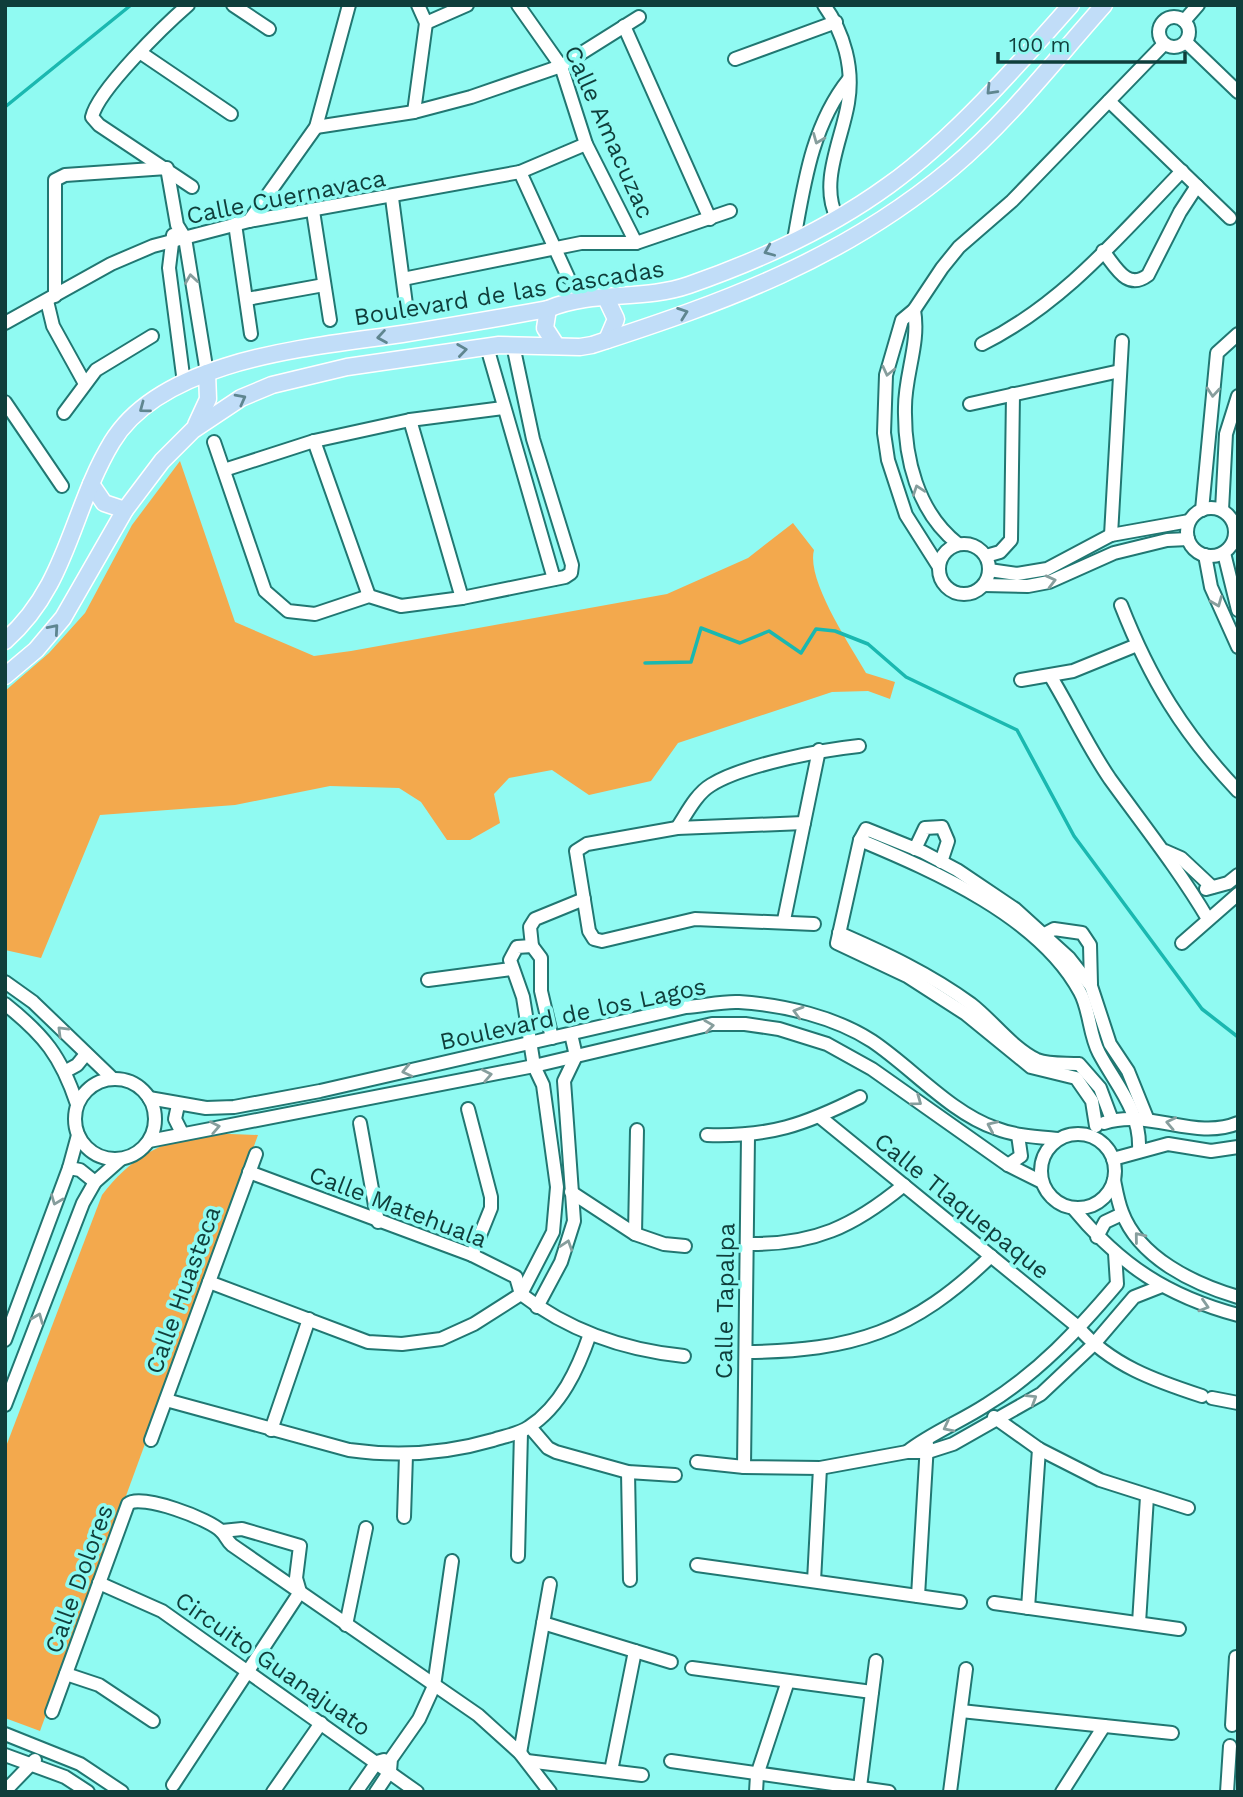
<svg xmlns="http://www.w3.org/2000/svg" width="1243" height="1797" font-family="'Work Sans',sans-serif">
	<style>
		.green { fill: #f3a94d }
		.lines { fill: none; stroke-linecap: round; stroke-linejoin: round }
		.stream { stroke: #1ab8b0; stroke-width: 3.5 }
		.minor-casing { stroke: #217772; stroke-width: 16 }
		.major-casing { stroke: #fff; stroke-width: 19 }
		.minor { stroke: #fff; stroke-width: 12 }
		.major { stroke: #c1ddf8; stroke-width: 16 }
		.oneway { stroke: #5f8690 }
		.oneway2 { stroke: #879e9d }
		.labels { text-anchor: middle; dominant-baseline: central; stroke-width: 7; stroke-linejoin: round; paint-order: stroke }
		.street-label { font-size: 24px; fill: #0f3e3b; stroke: #90faf2 }
	</style>
	<rect width="100%" height="100%" fill="#90faf2"/>
	<g class="green">
		<path d="M 180,461 L 235,622 L 314,656 L 351,651 L 667,594 L 748,558 L 793,523 L 814,550 C 806,580 850,645 866,673 L 895,682 L 890,699 L 868,691 L 832,692 L 678,743 L 651,781 L 589,795 L 552,770 L 509,778 L 494,794 L 500,823 L 470,840 L 447,840 L 421,802 L 399,788 L 330,786 L 235,805 L 100,815 L 41,958 L 5,950 L 5,691 L 49,653 L 85,613 L 132,525 Z"/>
		<path d="M 205,1133 L 258,1135 L 40,1731 L 5,1718 L 5,1449 L 102,1195 C 130,1158 160,1142 205,1133 Z"/>
	</g>
	<g class="lines">
		<g class="stream">
			<path d="M 5,107 L 131,5"/>
			<path d="M 645,663 L 691,662 L 701,628 L 740,643 L 769,631 L 801,653 L 816,629 L 835,631 L 868,644 L 906,677 L 1017,730 L 1074,836 L 1202,1009 L 1238,1037"/>
		</g>
		<defs>
			<g id="minor">
				<path d="M 188,5 C 165,25 98,90 92,117 L 99,125 L 192,187"/>
				<path d="M 233,5 L 269,29"/>
				<path d="M 518,5 L 561,66 L 586,144 L 636,243"/>
				<path d="M 824,5 C 844,33 854,68 848,103 C 842,140 819,182 837,218"/>
				<circle cx="1174" cy="32" r="15"/>
				<path d="M 1184,21 L 1198,5"/>
				<path d="M 426,23 L 467,5"/>
				<path d="M 624,26 L 710,219"/>
				<path d="M 1186,42 L 1238,92"/>
				<path d="M 141,53 L 231,114"/>
				<path d="M 735,59 L 836,22"/>
				<path d="M 1109,101 L 1230,218"/>
				<path d="M 414,112 L 426,23 L 418,5"/>
				<path d="M 316,127 L 414,112 L 471,97 L 561,66 L 639,17"/>
				<path d="M 520,172 L 568,277"/>
				<path d="M 392,198 L 407,312"/>
				<path d="M 313,211 L 330,320"/>
				<path d="M 249,221 L 316,127 L 349,5"/>
				<path d="M 235,224 L 251,334"/>
				<path d="M 173,235 L 169,268 L 184,383"/>
				<path d="M 794,240 C 804,184 812,125 849,79"/>
				<path d="M 1103,251 C 1116,267 1127,291 1148,275 L 1180,212 L 1197,186"/>
				<path d="M 403,279 L 581,243 L 636,243 L 730,211"/>
				<path d="M 55,296 L 55,180 L 65,175 L 167,168 L 177,225 L 185,238 L 207,373"/>
				<path d="M 247,299 L 324,285"/>
				<path d="M 47,301 L 53,326 L 84,382"/>
				<path d="M 914,310 C 920,343 905,374 905,407 C 904,457 917,512 958,544"/>
				<path d="M 5,323 L 111,264 L 153,246 L 249,221 L 520,172 L 586,144"/>
				<path d="M 982,344 C 1063,304 1120,235 1182,171"/>
				<path d="M 487,347 L 554,579"/>
				<path d="M 5,402 L 62,486"/>
				<path d="M 970,404 L 1120,371"/>
				<path d="M 64,413 L 96,370 L 152,336"/>
				<path d="M 410,420 L 462,598"/>
				<path d="M 314,441 L 369,596"/>
				<path d="M 214,442 L 265,591 L 288,611 L 315,614 L 369,596 L 401,606 L 462,598 L 565,577 L 571,573 L 572,565 L 533,439 L 513,345"/>
				<path d="M 224,470 L 314,441 L 410,420 L 503,408"/>
				<circle cx="1211" cy="532" r="24"/>
				<path d="M 1202,510 L 1217,353 L 1238,334"/>
				<path d="M 1222,510 L 1226,434 L 1238,396"/>
				<path d="M 1111,535 L 1122,341"/>
				<circle cx="964" cy="569" r="25"/>
				<path d="M 1224,553 L 1238,610"/>
				<path d="M 1205,555 L 1211,587 L 1238,647"/>
				<path d="M 986,556 L 1000,552 L 1011,540 L 1013,394"/>
				<path d="M 939,567 L 906,515 L 888,460 L 884,433 L 886,375 L 902,320 L 914,310 L 942,268 L 959,247 L 1012,201 L 1164,44"/>
				<path d="M 989,570 L 1017,574 L 1047,569 L 1111,535 L 1189,521"/>
				<path d="M 984,585 L 1028,586 L 1049,582 L 1114,553 L 1167,540 L 1188,539"/>
				<path d="M 1121,605 C 1150,679 1183,733 1238,791"/>
				<path d="M 1051,677 C 1071,710 1088,747 1110,779 C 1144,826 1179,870 1208,919"/>
				<path d="M 1021,680 L 1073,671 L 1137,645"/>
				<path d="M 804,823 L 677,828 L 587,844 L 576,851 L 589,931 L 594,939 L 602,941 L 695,919 L 814,924"/>
				<path d="M 677,828 C 687,813 696,794 711,785 C 743,765 821,750 859,746"/>
				<path d="M 860,840 C 934,871 1040,917 1080,992 C 1090,1010 1089,1034 1099,1053 C 1116,1085 1141,1111 1139,1150"/>
				<path d="M 915,849 L 925,828 L 942,827 L 948,841 L 941,862"/>
				<path d="M 1165,851 L 1181,858 L 1212,887"/>
				<path d="M 1206,889 L 1228,883 L 1238,875"/>
				<path d="M 784,920 L 819,750"/>
				<path d="M 839,933 C 885,953 930,974 971,1004 C 993,1021 1012,1048 1037,1060 C 1049,1065 1066,1063 1079,1064 L 1100,1088 L 1112,1120"/>
				<path d="M 1041,936 L 1054,929 L 1082,933 L 1090,945 L 1091,984"/>
				<path d="M 1182,943 L 1238,894"/>
				<path d="M 532,946 L 530,927 L 535,919 L 584,899"/>
				<path d="M 428,980 L 511,969"/>
				<path d="M 5,982 L 33,1002 L 112,1078"/>
				<path d="M 5,1004 C 44,1035 61,1056 77,1104"/>
				<path d="M 66,1071 L 77,1065 L 86,1054"/>
				<circle cx="115" cy="1119" r="40"/>
				<path d="M 149,1098 L 206,1108 L 234,1107 L 320,1091 L 686,1007 C 703,1006 722,1001 739,1002 C 784,1005 835,1017 872,1041 C 911,1067 951,1113 995,1128 C 1015,1136 1036,1137 1058,1139"/>
				<path d="M 178,1105 L 175,1119 L 182,1133"/>
				<path d="M 468,1109 L 491,1197 L 491,1208 L 472,1255"/>
				<path d="M 820,1117 L 1078,1327 C 1110,1365 1156,1381 1202,1396"/>
				<path d="M 360,1123 L 378,1222"/>
				<path d="M 1104,1123 C 1149,1108 1195,1141 1238,1123"/>
				<path d="M 1096,1126 L 1092,1101 L 1076,1078 L 1031,1067 L 966,1014 L 907,976 L 837,943 L 860,840 L 866,829 L 923,852 L 957,870 L 1015,909 L 1069,958 L 1091,986 L 1110,1044 L 1128,1071 L 1147,1118"/>
				<circle cx="1078" cy="1171" r="37"/>
				<path d="M 707,1135 C 770,1137 804,1125 860,1097"/>
				<path d="M 149,1141 L 534,1066 L 712,1024 L 745,1024 L 779,1029 L 827,1044 L 872,1069 L 1008,1165 L 1042,1182"/>
				<path d="M 1113,1159 L 1168,1144 L 1211,1151 L 1238,1147"/>
				<path d="M 1008,1165 L 1021,1156 L 1018,1135"/>
				<path d="M 69,1168 L 80,1170 L 95,1182"/>
				<path d="M 249,1172 L 472,1255 L 516,1277 L 521,1294"/>
				<path d="M 1114,1180 C 1116,1190 1118,1202 1122,1212 C 1139,1258 1194,1284 1238,1297"/>
				<path d="M 571,1192 L 635,1234 L 664,1244 L 685,1246"/>
				<path d="M 1073,1208 C 1120,1265 1167,1296 1238,1315"/>
				<path d="M 635,1234 L 637,1130"/>
				<path d="M 1097,1237 L 1105,1222 L 1122,1214"/>
				<path d="M 747,1244 C 814,1245 853,1227 904,1185"/>
				<path d="M 209,1282 L 368,1342 L 402,1344 L 441,1339 L 474,1324 L 521,1294 L 553,1232 L 557,1187 L 543,1085 L 534,1066 L 523,997 L 510,960 L 517,947 L 532,946 L 541,958 L 541,991 L 552,1038"/>
				<path d="M 521,1294 C 569,1331 624,1350 684,1356"/>
				<path d="M 537,1307 L 561,1262 L 574,1221 L 564,1081 L 576,1056 L 571,1034"/>
				<path d="M 5,1340 L 69,1168 L 78,1135"/>
				<path d="M 746,1352 C 853,1351 913,1332 991,1256"/>
				<path d="M 1212,1398 L 1238,1403"/>
				<path d="M 166,1400 L 349,1450 C 399,1457 445,1454 493,1440 C 505,1436 519,1434 529,1427 C 561,1406 578,1369 590,1334"/>
				<path d="M 5,1405 L 83,1203 L 95,1182 L 121,1159"/>
				<path d="M 994,1417 L 1039,1449 L 1100,1480 L 1188,1508"/>
				<path d="M 530,1427 L 548,1448 L 556,1452 L 628,1472 L 675,1475"/>
				<path d="M 271,1430 L 309,1319"/>
				<path d="M 151,1440 L 256,1154"/>
				<path d="M 907,1452 C 931,1433 960,1422 986,1405 C 1038,1373 1078,1330 1117,1284 L 1115,1253"/>
				<path d="M 697,1462 L 744,1467 L 820,1468 L 907,1452 L 928,1452 L 953,1444 L 1041,1394 L 1093,1345 L 1134,1297 L 1162,1286"/>
				<path d="M 744,1467 L 748,1136"/>
				<path d="M 628,1472 L 630,1580"/>
				<path d="M 404,1517 L 406,1455"/>
				<path d="M 518,1556 L 521,1432"/>
				<path d="M 697,1565 L 960,1602"/>
				<path d="M 814,1581 L 820,1468"/>
				<path d="M 99,1583 L 162,1611 L 417,1792"/>
				<path d="M 918,1596 L 927,1444"/>
				<path d="M 994,1603 L 1179,1629"/>
				<path d="M 1028,1608 L 1039,1449"/>
				<path d="M 543,1623 L 671,1662"/>
				<path d="M 1139,1623 L 1147,1497"/>
				<path d="M 346,1625 L 366,1528"/>
				<path d="M 692,1668 L 872,1692"/>
				<path d="M 66,1674 L 99,1685 L 153,1721"/>
				<path d="M 961,1711 L 1172,1733"/>
				<path d="M 52,1712 L 128,1504 C 140,1493 211,1519 222,1532 C 226,1536 227,1541 232,1545 L 478,1715 L 520,1753 L 550,1792"/>
				<path d="M 1232,1725 L 1236,1657"/>
				<path d="M 5,1734 L 80,1764 L 122,1792"/>
				<path d="M 520,1753 L 550,1584"/>
				<path d="M 5,1755 L 65,1777 L 88,1792"/>
				<path d="M 527,1761 L 642,1775"/>
				<path d="M 671,1761 L 889,1792"/>
				<path d="M 611,1771 L 635,1651"/>
				<path d="M 173,1785 L 300,1592 L 296,1578 L 300,1546 L 242,1529 L 222,1531"/>
				<path d="M 860,1787 L 876,1661"/>
				<path d="M 5,1791 L 35,1760"/>
				<path d="M 273,1792 L 321,1723"/>
				<path d="M 356,1792 L 377,1762 L 384,1760"/>
				<path d="M 376,1792 L 390,1771 L 391,1759 L 419,1719 L 434,1686 L 452,1561"/>
				<path d="M 756,1792 L 757,1775 L 788,1681"/>
				<path d="M 950,1792 L 966,1669"/>
				<path d="M 1062,1792 L 1104,1726"/>
				<path d="M 1227,1792 L 1230,1746"/>
			</g>
			<g id="major">
				<path d="M 606,298 L 616,319 L 607,340"/>
				<path d="M 548,309 L 545,328 L 556,345"/>
				<path d="M 196,425 L 208,399 L 207,373"/>
				<path d="M 91,484 L 104,503 L 125,510"/>
				<path d="M 5,641 C 68,586 71,510 112,442 C 163,358 314,347 402,334 C 451,326 499,318 548,309 C 593,290 643,301 689,285 C 758,261 830,228 889,185 C 952,140 1019,64 1071,5"/>
				<path d="M 5,676 L 36,650 L 63,618 L 125,510 L 162,461 L 193,430 L 241,398 L 272,385 L 347,367 L 499,345 L 580,347 L 592,345 C 725,302 842,260 952,168 C 1009,120 1054,61 1104,5"/>
			</g>
		</defs>
		<use href="#minor" class="minor-casing"/>
		<use href="#major" class="major-casing"/>
		<use href="#minor" class="minor"/>
		<use href="#major" class="major"/>
	</g>
	<defs><path id="oneway-chevron" d="M-2-3.5L2.5 0L-2 3.5" fill="none" stroke-width="1.6" stroke-linecap="round" stroke-linejoin="round" transform="scale(1.75)"/></defs>
	<g class="oneway">
		<use href="#oneway-chevron" transform="translate(991 90) rotate(134)"/>
		<use href="#oneway-chevron" transform="translate(769 251) rotate(157)"/>
		<use href="#oneway-chevron" transform="translate(683 313) rotate(-20)"/>
		<use href="#oneway-chevron" transform="translate(382 337) rotate(171)"/>
		<use href="#oneway-chevron" transform="translate(462 350) rotate(-8)"/>
		<use href="#oneway-chevron" transform="translate(241 399) rotate(-28)"/>
		<use href="#oneway-chevron" transform="translate(144 408) rotate(143)"/>
		<use href="#oneway-chevron" transform="translate(54 629) rotate(-49)"/>
	</g>
	<g class="oneway2">
		<use href="#oneway-chevron" transform="translate(818 139) rotate(112)"/>
		<use href="#oneway-chevron" transform="translate(191 279) rotate(-98)"/>
		<use href="#oneway-chevron" transform="translate(888 371) rotate(103)"/>
		<use href="#oneway-chevron" transform="translate(1213 392) rotate(95)"/>
		<use href="#oneway-chevron" transform="translate(918 490) rotate(-109)"/>
		<use href="#oneway-chevron" transform="translate(1051 581) rotate(-14)"/>
		<use href="#oneway-chevron" transform="translate(1217 602) rotate(68)"/>
		<use href="#oneway-chevron" transform="translate(798 1012) rotate(-164)"/>
		<use href="#oneway-chevron" transform="translate(709 1026) rotate(-8)"/>
		<use href="#oneway-chevron" transform="translate(62 1031) rotate(-135)"/>
		<use href="#oneway-chevron" transform="translate(407 1071) rotate(167)"/>
		<use href="#oneway-chevron" transform="translate(487 1075) rotate(-11)"/>
		<use href="#oneway-chevron" transform="translate(917 1101) rotate(36)"/>
		<use href="#oneway-chevron" transform="translate(1171 1123) rotate(-168)"/>
		<use href="#oneway-chevron" transform="translate(992 1126) rotate(-156)"/>
		<use href="#oneway-chevron" transform="translate(215 1127) rotate(-11)"/>
		<use href="#oneway-chevron" transform="translate(56 1200) rotate(111)"/>
		<use href="#oneway-chevron" transform="translate(1139 1237) rotate(-129)"/>
		<use href="#oneway-chevron" transform="translate(567 1245) rotate(-72)"/>
		<use href="#oneway-chevron" transform="translate(1204 1306) rotate(17)"/>
		<use href="#oneway-chevron" transform="translate(38 1318) rotate(-68)"/>
		<use href="#oneway-chevron" transform="translate(1032 1399) rotate(-32)"/>
		<use href="#oneway-chevron" transform="translate(948 1427) rotate(153)"/>
	</g>
	<g class="labels">
		<g class="street-label">
			<text transform="translate(609 132) rotate(66)">Calle Amacuzac</text>
			<text transform="translate(286 197) rotate(-11)">Calle Cuernavaca</text>
			<text transform="translate(509 293) rotate(-9)">Boulevard de las Cascadas</text>
			<text transform="translate(573 1014) rotate(-12)">Boulevard de los Lagos</text>
			<text transform="translate(962 1206) rotate(39)">Calle Tlaquepaque</text>
			<text transform="translate(398 1207) rotate(21)">Calle Matehuala</text>
			<text transform="translate(183 1290) rotate(-70)">Calle Huasteca</text>
			<text transform="translate(725 1301) rotate(-89)">Calle Tapalpa</text>
			<text transform="translate(79 1579) rotate(-70)">Calle Dolores</text>
			<text transform="translate(273 1664) rotate(35)">Circuito Guanajuato</text>
		</g>
	</g>
	<rect width="1243" height="1797" fill="none" stroke="#0f3e3b" stroke-width="14"/>
	<path d="M998 52v10h187v-10" fill="none" stroke="#0f3e3b" stroke-width="3.5"/>
	<text x="1009" y="52" font-size="21" fill="#0f3e3b" stroke="#90faf2" stroke-width="5" paint-order="stroke">100 m</text>
</svg>
